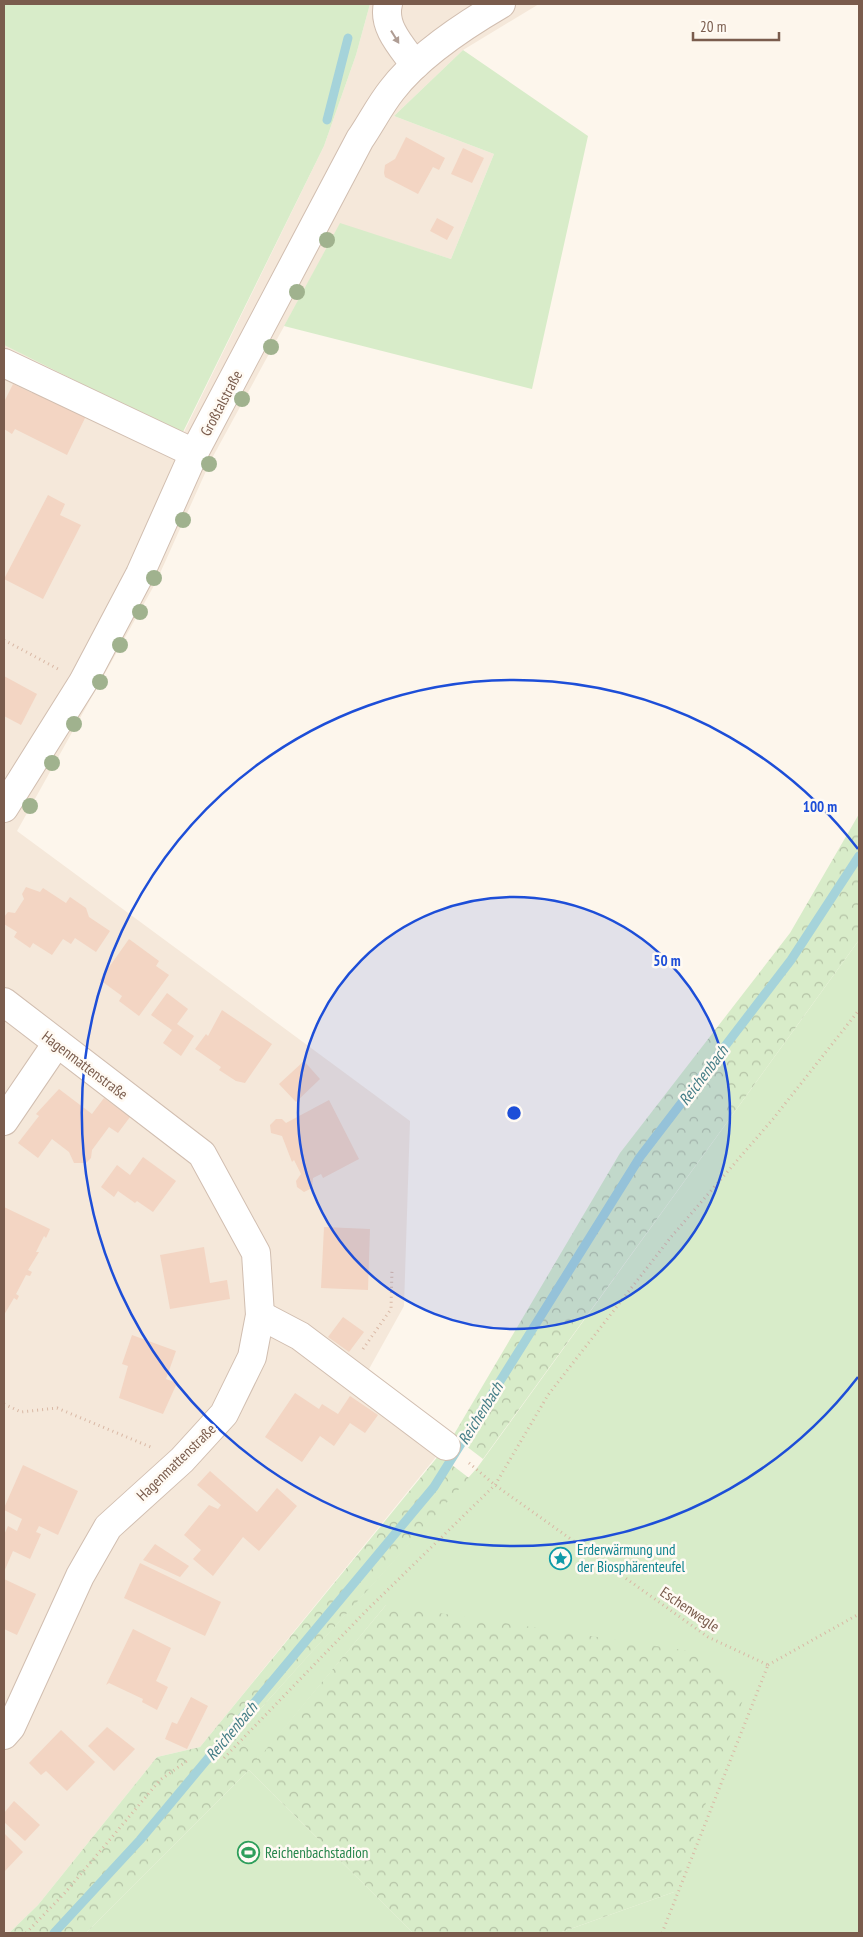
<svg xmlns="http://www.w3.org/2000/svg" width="863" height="1937" font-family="'PT Sans Narrow',sans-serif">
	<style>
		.residential { fill: #f5e8da }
		.grass { fill: #d8ecc9 }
		.forest { fill: url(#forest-crowns) }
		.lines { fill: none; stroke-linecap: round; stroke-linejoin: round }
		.stream { stroke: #a5d3da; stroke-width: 9 }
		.building { fill: #f3d5c3 }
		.minor-casing { stroke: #d1beb0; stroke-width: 30 }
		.path { stroke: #d9b8a5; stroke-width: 3; stroke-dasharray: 1 4; stroke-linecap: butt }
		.minor { stroke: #fff; stroke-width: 28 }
		.tree { fill: #a0b28e }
		.oneway { fill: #af9d94 }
		.ring { fill: none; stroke: #1d4ed8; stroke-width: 2.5 }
		.labels { text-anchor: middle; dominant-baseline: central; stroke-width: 5; stroke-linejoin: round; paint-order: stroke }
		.street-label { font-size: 15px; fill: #7a5c4d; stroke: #fffaf3 }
		.culture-label { font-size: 15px; fill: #0d838f; stroke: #fffaf3; text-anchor: start }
		.leisure-label { font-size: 15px; fill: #27864d; stroke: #fffaf3; text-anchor: start }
		.water-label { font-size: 16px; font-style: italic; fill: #437c86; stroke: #fffaf3 }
		.centre { fill: #1d4ed8; stroke: #fffaf3; stroke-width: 2.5 }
		.ring-label { font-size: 15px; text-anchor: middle; font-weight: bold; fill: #1d4ed8; stroke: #fffaf3; stroke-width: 5; stroke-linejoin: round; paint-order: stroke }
	</style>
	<defs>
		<pattern id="forest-crowns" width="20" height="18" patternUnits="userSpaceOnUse" patternTransform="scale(1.25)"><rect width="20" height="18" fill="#d8ecc9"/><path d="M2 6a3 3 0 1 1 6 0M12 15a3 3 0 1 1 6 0" fill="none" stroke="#b4c2a5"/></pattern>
	</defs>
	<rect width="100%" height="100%" fill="#fdf6ec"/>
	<path class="residential" d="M 370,4 L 539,4 L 463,50 L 394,116 L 494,154 L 451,259 L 340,224 L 211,460 L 156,582 L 17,831 L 410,1121 L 404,1306 L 369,1369 L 453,1436 L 200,1747 L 157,1757 L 38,1905 L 9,1933 L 4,1933 L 4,345 L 183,434 L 324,146 L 356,55 Z"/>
	<g class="grass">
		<path d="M 4,4 L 370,4 L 356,55 L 324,146 L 182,434 L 4,345 Z"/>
		<path d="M 463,50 L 588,136 L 532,389 L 284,326 L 340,223 L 451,259 L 494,154 L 394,116 Z"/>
		<path d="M 859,940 L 859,1933 L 559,1933 L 674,1892 L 386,1605 L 258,1760 L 235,1737 L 477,1468 Z"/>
		<path d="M 249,1770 L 413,1933 L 86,1933 Z"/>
	</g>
	<g class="forest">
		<path d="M 859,814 L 859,940 L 483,1459 L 453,1436 L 620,1153 L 790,933 Z"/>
		<path d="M 439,1455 L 469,1478 L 235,1737 L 258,1759 L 386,1605 L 696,1652 L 745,1694 L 674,1892 L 559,1933 L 413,1933 L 249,1770 L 86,1933 L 9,1933 L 38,1905 L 157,1757 L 200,1747 Z"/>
	</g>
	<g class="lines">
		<g class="stream">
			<path d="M 327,120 L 348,38"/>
			<path d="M 54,1933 L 140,1840 L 434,1487 L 640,1157 L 791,960 L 859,856"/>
		</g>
	</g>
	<g class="building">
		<path d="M 406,137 L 445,158 L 439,170 L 433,167 L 418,194 L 385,177 L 384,173 L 385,165 L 395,159 Z"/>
		<path d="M 463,148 L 484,158 L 472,183 L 451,174 Z"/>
		<path d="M 437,218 L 454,227 L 447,240 L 430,231 Z"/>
		<path d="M 13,384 L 32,393 L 33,390 L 86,416 L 67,455 L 15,429 L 12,434 L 4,429 L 4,402 Z"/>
		<path d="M 48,495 L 65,504 L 60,515 L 81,525 L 43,599 L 4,579 Z"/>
		<path d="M 4,676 L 37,694 L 21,725 L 4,716 Z"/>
		<path d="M 26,887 L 40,892 L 43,888 L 66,903 L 70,897 L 86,908 L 89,917 L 110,931 L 96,952 L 75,938 L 71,944 L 63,939 L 52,955 L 33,943 L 30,948 L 14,937 L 17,932 L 4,924 L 4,917 L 8,912 L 15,913 L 24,899 L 22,894 Z"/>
		<path d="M 129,939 L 159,961 L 156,966 L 169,975 L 139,1016 L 119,1001 L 122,996 L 100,980 Z"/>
		<path d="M 167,993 L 188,1009 L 177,1024 L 194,1036 L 181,1056 L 163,1043 L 172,1030 L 151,1015 Z"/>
		<path d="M 222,1010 L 272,1044 L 245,1083 L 236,1081 L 219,1070 L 221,1067 L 195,1049 L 206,1034 L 208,1036 Z"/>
		<path d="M 304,1061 L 320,1079 L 296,1102 L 279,1084 Z"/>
		<path d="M 59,1089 L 92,1114 L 104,1098 L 130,1117 L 118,1133 L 109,1127 L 92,1150 L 91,1158 L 86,1163 L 74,1163 L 69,1152 L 52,1139 L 38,1158 L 18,1143 L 39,1116 L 36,1114 Z"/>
		<path d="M 329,1100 L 359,1159 L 323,1178 L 321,1174 L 313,1178 L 312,1188 L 304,1192 L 297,1187 L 296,1181 L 301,1174 L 294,1160 L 292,1162 L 282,1136 L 271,1133 L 270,1125 L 276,1119 L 282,1119 L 286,1123 Z"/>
		<path d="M 143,1157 L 176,1181 L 153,1212 L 137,1201 L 135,1203 L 118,1191 L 114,1197 L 101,1187 L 117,1165 L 130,1175 Z"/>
		<path d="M 4,1207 L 50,1229 L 46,1238 L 44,1236 L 36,1252 L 39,1252 L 28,1270 L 32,1272 L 30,1276 L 26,1275 L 16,1294 L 19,1296 L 17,1300 L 14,1298 L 4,1315 Z"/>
		<path d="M 324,1227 L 370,1229 L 368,1290 L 321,1288 Z"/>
		<path d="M 204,1247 L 210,1283 L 227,1280 L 230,1299 L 170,1309 L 160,1255 Z"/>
		<path d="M 343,1317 L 364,1332 L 349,1352 L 328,1337 Z"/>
		<path d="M 132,1335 L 176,1351 L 166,1379 L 177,1383 L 163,1414 L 119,1398 L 128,1366 L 122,1364 Z"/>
		<path d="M 295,1393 L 319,1409 L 322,1404 L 338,1414 L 350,1396 L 378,1415 L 365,1433 L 350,1423 L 334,1446 L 320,1436 L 302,1462 L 265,1437 Z"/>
		<path d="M 23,1465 L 78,1491 L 58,1535 L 39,1526 L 36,1532 L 41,1534 L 30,1559 L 13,1551 L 4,1572 L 4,1535 L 8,1526 L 17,1531 L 22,1519 L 4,1510 L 4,1508 Z"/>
		<path d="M 210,1471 L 257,1512 L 277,1488 L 297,1506 L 259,1551 L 243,1537 L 213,1576 L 193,1559 L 201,1550 L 184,1535 L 209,1505 L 218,1509 L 221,1505 L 197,1485 Z"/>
		<path d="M 155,1544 L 189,1566 L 180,1577 L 143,1560 Z"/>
		<path d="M 140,1563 L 221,1602 L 205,1636 L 124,1598 Z"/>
		<path d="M 4,1579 L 36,1594 L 17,1635 L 4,1629 Z"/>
		<path d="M 133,1629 L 171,1648 L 156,1681 L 168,1687 L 157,1710 L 142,1702 L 143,1699 L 109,1683 L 106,1685 Z"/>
		<path d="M 191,1697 L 208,1706 L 187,1749 L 165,1739 L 172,1722 L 177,1724 Z"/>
		<path d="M 107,1727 L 135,1749 L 114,1771 L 88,1746 Z"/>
		<path d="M 61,1730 L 95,1762 L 67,1791 L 46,1771 L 41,1775 L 29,1763 Z"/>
		<path d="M 14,1801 L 40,1825 L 25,1841 L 4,1822 L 4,1813 Z"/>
		<path d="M 4,1833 L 23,1852 L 4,1872 Z"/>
	</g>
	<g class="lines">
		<defs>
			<g id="minor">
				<path d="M 388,4 C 382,27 403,48 415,65"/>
				<path d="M 4,363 L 194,453"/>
				<path d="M 4,808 L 83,682 L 140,574 L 194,453 L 360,139 C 371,123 380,105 392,90 C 418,56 465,25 501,4"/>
				<path d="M 4,1002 L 202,1154 L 256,1253 L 260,1315 L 252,1357 L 224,1414 L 182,1460 L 108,1527 L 80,1576 L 11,1727 L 4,1735"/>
				<path d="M 4,1121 L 57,1043"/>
				<path d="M 260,1315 L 300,1336 L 446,1446"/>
			</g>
		</defs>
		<use href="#minor" class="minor-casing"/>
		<g class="path">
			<path d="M 4,640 L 58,669"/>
			<path d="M 363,1349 L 391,1309 L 392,1269"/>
			<path d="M 4,1404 L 21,1412 L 57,1408 L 153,1448"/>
			<path d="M 469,1463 L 495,1485 L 708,1637 L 768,1665"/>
			<path d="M 768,1665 L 859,1614"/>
			<path d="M 224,1758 L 366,1611 L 495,1485 L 548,1395 L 671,1237 L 773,1119 L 859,1010"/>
			<path d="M 26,1933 L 64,1894 L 160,1780 L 187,1761"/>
			<path d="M 662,1933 L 768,1665"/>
		</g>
		<use href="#minor" class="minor"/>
	</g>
	<g class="tree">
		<circle cx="327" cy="240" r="8"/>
		<circle cx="297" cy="292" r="8"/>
		<circle cx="271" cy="347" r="8"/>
		<circle cx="242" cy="399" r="8"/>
		<circle cx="209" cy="464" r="8"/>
		<circle cx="183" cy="520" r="8"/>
		<circle cx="154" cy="578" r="8"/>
		<circle cx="140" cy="612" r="8"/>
		<circle cx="120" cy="645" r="8"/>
		<circle cx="100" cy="682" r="8"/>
		<circle cx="74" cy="724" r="8"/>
		<circle cx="52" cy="763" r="8"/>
		<circle cx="30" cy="806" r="8"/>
	</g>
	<defs><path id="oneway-solid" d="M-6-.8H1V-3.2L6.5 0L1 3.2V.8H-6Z" transform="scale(1.25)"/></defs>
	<use class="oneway" href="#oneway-solid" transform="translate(395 37) rotate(58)"/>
	<circle cx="514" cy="1113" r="216" fill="#1d4ed8" fill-opacity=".12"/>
	<g class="ring">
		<circle cx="514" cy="1113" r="216"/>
		<path d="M858 1377A433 433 0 1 1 858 849"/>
	</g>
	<defs>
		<symbol id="sight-ring" viewBox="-11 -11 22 22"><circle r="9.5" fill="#fffaf3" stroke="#0f9aa8" stroke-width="1.5"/><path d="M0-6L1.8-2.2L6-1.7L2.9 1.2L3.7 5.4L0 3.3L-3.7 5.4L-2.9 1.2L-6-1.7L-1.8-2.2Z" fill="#0f9aa8"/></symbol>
		<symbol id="stadium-ring" viewBox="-11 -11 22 22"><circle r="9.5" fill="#fffaf3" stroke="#2e9e5b" stroke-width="1.5"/><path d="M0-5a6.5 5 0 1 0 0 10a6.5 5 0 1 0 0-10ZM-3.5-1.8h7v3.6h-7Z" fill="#2e9e5b"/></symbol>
	</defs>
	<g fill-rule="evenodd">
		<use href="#sight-ring" x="548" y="1546" width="25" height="25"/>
		<use href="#stadium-ring" x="236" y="1840" width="25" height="25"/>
	</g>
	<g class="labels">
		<g class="street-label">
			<text transform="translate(221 403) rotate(-62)">Großtalstraße</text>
			<text transform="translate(85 1065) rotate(37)">Hagenmattenstraße</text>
			<text transform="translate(176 1462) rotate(-44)">Hagenmattenstraße</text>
			<text transform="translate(690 1609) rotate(34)">Eschenwegle</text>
		</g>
		<g class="culture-label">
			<text x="577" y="1549">Erderwärmung und<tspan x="577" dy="17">der Biosphärenteufel</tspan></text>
		</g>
		<g class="leisure-label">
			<text x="265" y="1852">Reichenbachstadion</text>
		</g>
		<g class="water-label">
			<text transform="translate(703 1075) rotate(-53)">Reichenbach</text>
			<text transform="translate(480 1413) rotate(-58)">Reichenbach</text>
			<text transform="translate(231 1731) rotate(-50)">Reichenbach</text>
		</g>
	</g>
	<circle cx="514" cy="1113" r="8" class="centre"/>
	<g class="ring-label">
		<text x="820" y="812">100 m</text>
		<text x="667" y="966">50 m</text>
	</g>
	<rect width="863" height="1937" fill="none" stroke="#7a5c4d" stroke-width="10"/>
	<path d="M693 32v8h86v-8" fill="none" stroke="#7a5c4d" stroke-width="2.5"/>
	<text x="700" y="32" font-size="15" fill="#7a5c4d" stroke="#fffaf3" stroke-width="4" paint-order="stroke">20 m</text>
</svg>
